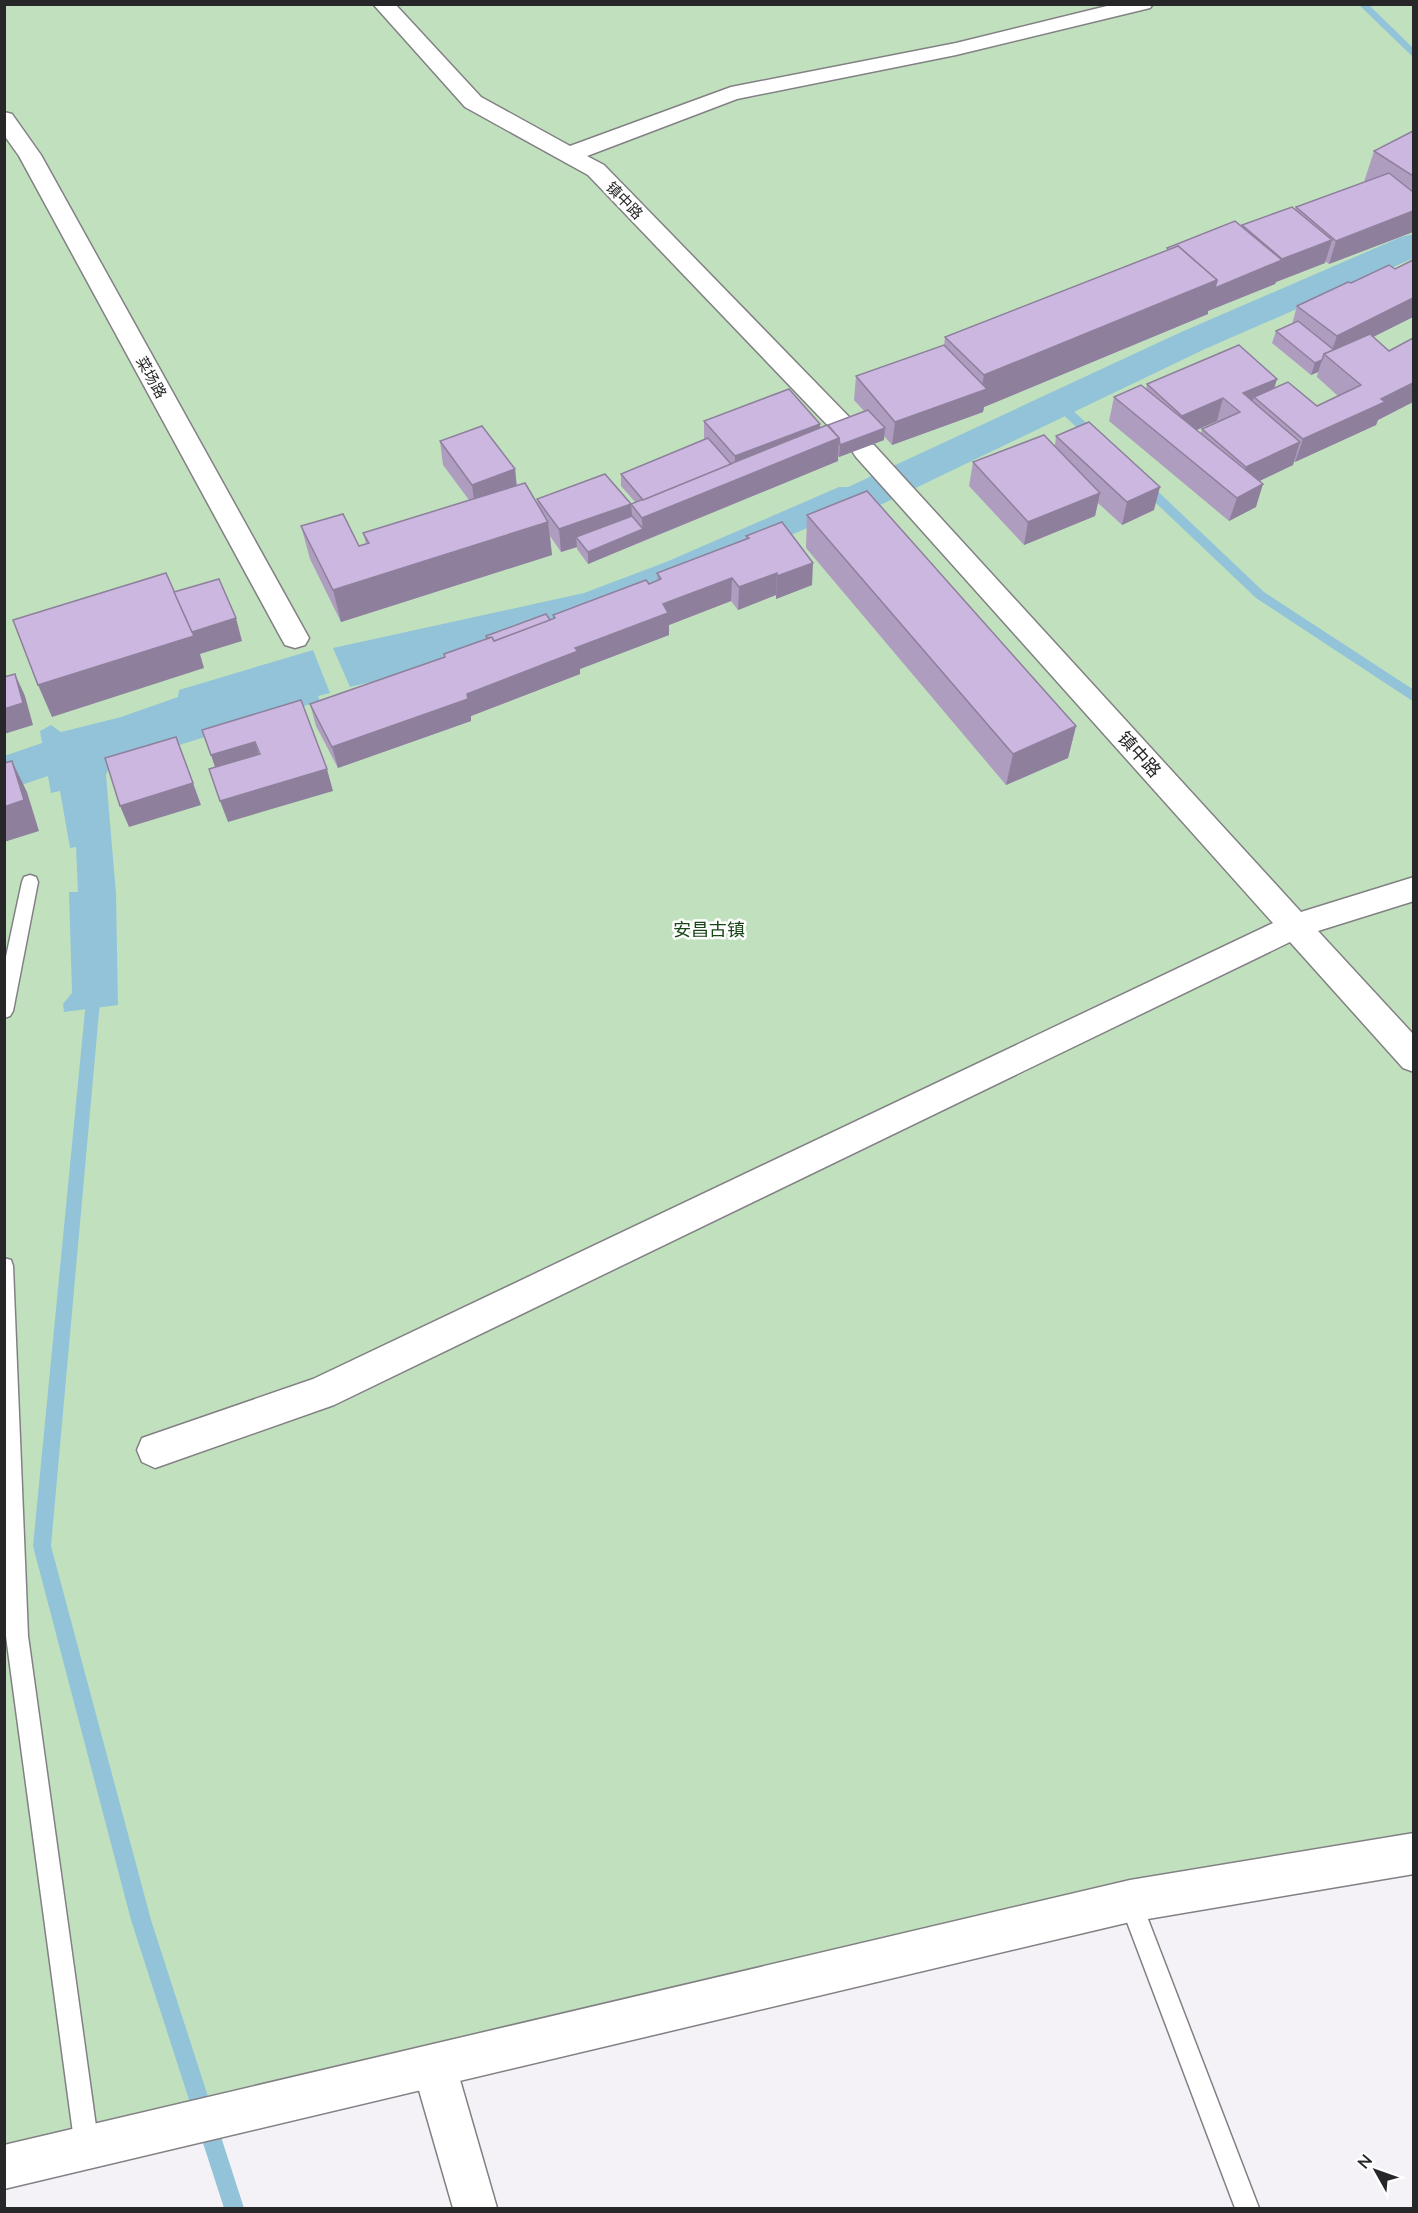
<svg xmlns="http://www.w3.org/2000/svg" width="1418" height="2213" font-family="Lato,'Noto Sans SC',sans-serif">
	<style>
		.green { fill: #c1e1be }
		.water { fill: #93c3d9 }
		.lines { fill: none; stroke-linecap: round; stroke-linejoin: round }
		.stream { fill: #93c3d9; fill-rule: evenodd }
		.canal { fill: #93c3d9; fill-rule: evenodd }
		.service-casing { stroke: #828084; stroke-width: 3 }
		.minor-casing { stroke: #828084; stroke-width: 3 }
		.tertiary-casing { stroke: #828084; stroke-width: 3 }
		.service { fill: #fff; fill-rule: evenodd }
		.minor { fill: #fff; fill-rule: evenodd }
		.tertiary { fill: #fff; fill-rule: evenodd }
		.wall { fill: #af9dc0; fill-rule: evenodd }
		.shaded-wall { fill: #8e809c }
		.building { fill: #cbb7df; stroke: #8e809c; stroke-width: 1.5 }
		.labels { text-anchor: middle; dominant-baseline: central; stroke-width: 5; stroke-linejoin: round; paint-order: stroke }
		.far-street-label { font-size: 15px; fill: #272628; stroke: #fff }
		.street-label { font-size: 18px; fill: #272628; stroke: #fff }
		.park-label { font-size: 18px; fill: #194517; stroke: #fff }
	</style>
	<rect width="100%" height="100%" fill="#f5f2f7"/>
	<path class="green" d="M 4,5 L 1413,5 L 1413,1853 L 5,2167 Z"/>
	<g class="water">
		<path d="M 839,487 L 848,487 L 857,491 L 860,498 L 852,509 L 708,570 L 549,620 L 377,686 L 371,682 L 350,687 L 333,648 L 584,593 L 666,562 Z"/>
		<path d="M 313,650 L 330,693 L 318,696 L 320,701 L 109,767 L 106,775 L 116,894 L 118,1005 L 64,1012 L 63,1004 L 72,993 L 69,892 L 78,892 L 76,847 L 70,848 L 60,791 L 51,793 L 40,731 L 51,725 L 61,732 L 121,717 L 178,697 L 179,690 Z"/>
	</g>
	<g class="lines">
		<g class="stream">
			<path d="M 1358,4 L 1368,4 L 1414,49 L 1414,58 Z"/>
			<path d="M 1059,400 L 1063,401 L 1100,436 L 1100,442 L 1092,442 L 1055,407 L 1055,401 Z"/>
			<path d="M 1143,480 L 1147,481 L 1264,592 L 1414,690 L 1414,702 L 1256,598 L 1139,487 L 1137,484 Z"/>
			<path d="M 94,984 L 99,986 L 101,990 L 51,1546 L 151,1920 L 244,2208 L 224,2208 L 131,1920 L 33,1546 L 87,990 L 89,986 Z"/>
		</g>
		<g class="canal">
			<path d="M 1414,234 L 1414,258 L 1205,349 L 874,508 L 860,512 L 846,508 L 840,498 L 846,488 L 1179,333 L 1401,237 Z"/>
			<path d="M 81,741 L 96,746 L 103,758 L 96,770 L 81,775 L 48,776 L 4,791 L 4,756 L 45,742 Z"/>
		</g>
		<defs>
			<g id="service">
				<path d="M 30,875 L 36,877 L 38,882 L 13,1011 L 10,1016 L 4,1018 L 4,966 L 22,882 L 24,877 Z"/>
				<path d="M 4,1258 L 11,1260 L 13,1266 L 28,1636 L 99,2148 L 96,2157 L 87,2160 L 78,2157 L 75,2148 L 6,1636 Z"/>
				<path d="M 1130,1890 L 1138,1893 L 1141,1901 L 1259,2208 L 1235,2208 L 1119,1901 L 1122,1893 Z"/>
			</g>
			<g id="minor">
				<path d="M 373,4 L 395,4 L 481,97 L 570,146 L 731,87 L 956,43 L 1115,4 L 1153,4 L 1150,8 L 956,55 L 737,99 L 587,156 L 604,165 L 853,421 L 857,427 L 853,433 L 844,436 L 835,433 L 588,175 L 465,107 Z"/>
				<path d="M 4,112 L 12,114 L 41,155 L 309,638 L 305,645 L 295,648 L 285,645 L 281,638 L 19,156 L 4,135 Z"/>
				<path d="M 865,442 L 874,445 L 1301,912 L 1414,877 L 1414,901 L 1318,931 L 1414,1035 L 1414,1072 L 1403,1068 L 1290,942 L 334,1405 L 155,1468 L 142,1462 L 137,1450 L 142,1438 L 313,1379 L 1273,923 L 856,457 L 852,451 L 856,445 Z"/>
				<path d="M 434,2044 L 449,2051 L 456,2066 L 497,2208 L 453,2208 L 412,2066 L 419,2051 Z"/>
			</g>
			<path id="tertiary" d="M 1414,1833 L 1414,1874 L 1130,1922 L 4,2189 L 4,2145 L 1130,1880 Z"/>
		</defs>
		<use href="#service" class="service-casing"/>
		<use href="#minor" class="minor-casing"/>
		<use href="#tertiary" class="tertiary-casing"/>
		<use href="#service" class="service"/>
		<use href="#minor" class="minor"/>
		<use href="#tertiary" class="tertiary"/>
	</g>
	<g class="wall">
		<path d="M 1413,131 L 1413,232 L 1329,264 L 1325,261 L 1325,263 L 1276,282 L 1275,284 L 1208,311 L 1208,314 L 984,407 L 983,412 L 892,445 L 884,436 L 884,440 L 839,457 L 838,456 L 838,461 L 588,564 L 577,549 L 577,547 L 561,552 L 550,536 L 552,555 L 341,622 L 310,559 L 301,526 L 359,546 L 366,544 L 363,533 L 469,500 L 443,465 L 440,441 L 515,469 L 517,486 L 538,504 L 537,499 L 631,504 L 636,503 L 621,486 L 621,474 L 704,440 L 704,421 L 820,424 L 820,427 L 828,425 L 864,411 L 854,400 L 856,376 L 944,346 L 945,337 L 1167,250 L 1167,248 L 1242,227 L 1242,225 L 1295,209 L 1296,207 L 1364,182 L 1374,151 Z"/>
		<path d="M 1297,306 L 1413,317 L 1373,337 L 1389,351 L 1413,338 L 1413,402 L 1378,420 L 1376,425 L 1295,462 L 1294,461 L 1293,465 L 1259,481 L 1256,507 L 1229,521 L 1109,421 L 1114,397 L 1146,389 L 1147,384 L 1277,379 L 1274,388 L 1317,406 L 1338,396 L 1317,377 L 1318,372 L 1311,375 L 1272,343 L 1276,331 L 1292,324 ZM 1217,421 L 1217,422 L 1202,429 L 1201,433 L 1197,430 Z"/>
		<path d="M 1056,436 L 1154,510 L 1122,525 L 1098,503 L 1095,516 L 1024,545 L 969,486 L 973,462 L 1055,446 Z"/>
		<path d="M 807,515 L 1076,726 L 1068,758 L 1006,785 L 806,548 Z"/>
		<path d="M 746,536 L 812,585 L 776,599 L 776,595 L 738,610 L 731,601 L 669,625 L 669,635 L 580,669 L 580,674 L 471,716 L 471,721 L 338,768 L 316,726 L 310,704 L 444,657 L 444,654 L 486,639 L 486,636 L 550,620 L 553,619 L 553,615 L 657,581 L 657,573 L 746,539 Z"/>
	</g>
	<g class="shaded-wall">
		<path d="M 1413,211 L 1413,232 L 1329,264 L 1336,241 Z"/>
		<path d="M 1332,240 L 1325,263 L 1276,282 L 1275,284 L 1208,311 L 1208,314 L 984,407 L 983,412 L 892,445 L 895,422 L 981,391 L 984,375 L 1217,280 L 1281,261 L 1282,259 Z"/>
		<path d="M 1413,298 L 1413,317 L 1329,359 L 1337,336 Z"/>
		<path d="M 1322,360 L 1318,372 L 1311,375 L 1315,363 Z"/>
		<path d="M 1277,379 L 1270,402 L 1254,397 L 1250,410 L 1243,393 Z"/>
		<path d="M 1413,383 L 1413,402 L 1378,420 L 1376,425 L 1295,462 L 1303,439 Z"/>
		<path d="M 1223,398 L 1217,421 L 1176,439 L 1182,416 Z"/>
		<path d="M 820,424 L 819,446 L 839,438 L 838,461 L 643,541 L 642,518 L 734,474 L 735,456 Z"/>
		<path d="M 885,428 L 884,440 L 839,457 L 840,445 Z"/>
		<path d="M 1300,442 L 1293,465 L 1239,491 L 1246,467 Z"/>
		<path d="M 515,469 L 517,492 L 475,508 L 472,485 Z"/>
		<path d="M 1263,484 L 1256,507 L 1229,521 L 1237,498 Z"/>
		<path d="M 1160,487 L 1154,510 L 1122,525 L 1127,502 Z"/>
		<path d="M 1100,493 L 1095,516 L 1024,545 L 1028,522 Z"/>
		<path d="M 631,504 L 633,527 L 576,537 L 577,547 L 561,552 L 559,529 Z"/>
		<path d="M 548,522 L 552,555 L 341,622 L 333,590 Z"/>
		<path d="M 643,529 L 643,541 L 588,564 L 588,552 Z"/>
		<path d="M 813,563 L 812,585 L 776,599 L 777,576 Z"/>
		<path d="M 777,573 L 776,595 L 738,610 L 739,587 Z"/>
		<path d="M 732,578 L 731,601 L 669,625 L 669,635 L 580,669 L 580,674 L 471,716 L 471,721 L 338,768 L 332,747 L 467,694 L 575,648 L 663,604 Z"/>
		<path d="M 236,618 L 242,641 L 200,654 L 204,668 L 52,717 L 38,685 L 190,632 Z"/>
		<path d="M 15,674 L 25,696 L 33,725 L 4,734 L 4,709 Z"/>
		<path d="M 1076,726 L 1068,758 L 1006,785 L 1013,754 Z"/>
		<path d="M 255,742 L 262,764 L 218,776 L 211,755 Z"/>
		<path d="M 12,761 L 27,792 L 39,831 L 4,842 L 4,807 Z"/>
		<path d="M 327,769 L 333,791 L 228,822 L 220,801 Z"/>
		<path d="M 193,783 L 201,805 L 129,827 L 120,806 Z"/>
	</g>
	<g class="building">
		<path d="M 1413,131 L 1413,176 L 1374,151 Z"/>
		<path d="M 1389,173 L 1413,192 L 1413,211 L 1336,241 L 1296,207 Z"/>
		<path d="M 1292,207 L 1332,240 L 1282,259 L 1242,225 Z"/>
		<path d="M 1235,221 L 1282,260 L 1215,288 L 1217,280 L 1178,246 L 1169,250 L 1167,248 Z"/>
		<path d="M 1178,246 L 1217,280 L 984,375 L 945,337 Z"/>
		<path d="M 1413,260 L 1413,298 L 1337,336 L 1297,306 L 1348,282 L 1351,283 L 1389,265 L 1395,269 Z"/>
		<path d="M 1298,321 L 1334,350 L 1324,354 L 1322,360 L 1315,363 L 1276,331 Z"/>
		<path d="M 1370,334 L 1389,351 L 1413,338 L 1413,383 L 1381,399 L 1385,402 L 1303,439 L 1254,397 L 1288,382 L 1317,406 L 1361,385 L 1324,354 Z"/>
		<path d="M 944,345 L 987,389 L 895,422 L 856,376 Z"/>
		<path d="M 1239,345 L 1277,379 L 1243,393 L 1300,442 L 1246,467 L 1202,429 L 1240,412 L 1223,398 L 1182,416 L 1147,384 Z"/>
		<path d="M 1141,385 L 1263,484 L 1237,498 L 1114,397 Z"/>
		<path d="M 789,389 L 820,424 L 735,456 L 704,421 Z"/>
		<path d="M 868,410 L 885,428 L 840,445 L 839,438 L 828,425 Z"/>
		<path d="M 1089,422 L 1160,487 L 1127,502 L 1056,436 Z"/>
		<path d="M 827,425 L 839,438 L 642,518 L 631,504 Z"/>
		<path d="M 482,426 L 515,469 L 472,485 L 440,441 Z"/>
		<path d="M 1044,435 L 1100,493 L 1028,522 L 973,462 Z"/>
		<path d="M 708,438 L 731,464 L 643,500 L 621,474 Z"/>
		<path d="M 605,474 L 631,504 L 559,529 L 537,499 Z"/>
		<path d="M 525,483 L 548,522 L 333,590 L 301,526 L 343,514 L 359,546 L 369,543 L 363,533 Z"/>
		<path d="M 867,491 L 1076,726 L 1013,754 L 807,515 Z"/>
		<path d="M 632,516 L 643,529 L 588,552 L 576,537 Z"/>
		<path d="M 782,522 L 813,563 L 777,576 L 777,573 L 739,587 L 732,578 L 663,604 L 668,613 L 575,648 L 578,651 L 467,694 L 468,699 L 332,747 L 310,704 L 445,657 L 444,654 L 492,637 L 494,641 L 555,618 L 553,615 L 646,580 L 649,584 L 661,579 L 657,573 L 749,538 L 746,536 Z"/>
		<path d="M 166,573 L 194,636 L 38,685 L 13,620 Z"/>
		<path d="M 219,579 L 236,618 L 192,632 L 174,592 Z"/>
		<path d="M 546,614 L 550,620 L 494,641 L 492,637 L 487,638 L 486,636 Z"/>
		<path d="M 15,674 L 23,703 L 4,709 L 4,677 Z"/>
		<path d="M 301,700 L 327,769 L 220,801 L 209,769 L 260,754 L 255,742 L 211,755 L 202,730 Z"/>
		<path d="M 176,737 L 193,783 L 120,806 L 105,758 Z"/>
		<path d="M 12,761 L 24,800 L 4,807 L 4,763 Z"/>
	</g>
	<g class="labels">
		<g class="far-street-label">
			<text transform="translate(625 200) rotate(46)">镇中路</text>
			<text transform="translate(152 377) rotate(61)">菜场路</text>
		</g>
		<g class="street-label">
			<text transform="translate(1140 754) rotate(48)">镇中路</text>
		</g>
		<g class="park-label">
			<text x="709" y="929">安昌古镇</text>
		</g>
	</g>
	<rect width="1418" height="2213" fill="none" stroke="#272628" stroke-width="12"/>
	<g transform="translate(1376 2171) rotate(310)" stroke="#ffffff" stroke-width="4.5" paint-order="stroke">
	<path d="M0-4.5L10 22L0 15L-10 22Z" fill="#272628"/>
	<text y="-9" font-size="16" font-weight="bold" text-anchor="middle" fill="#272628">N</text>
	</g>
</svg>
